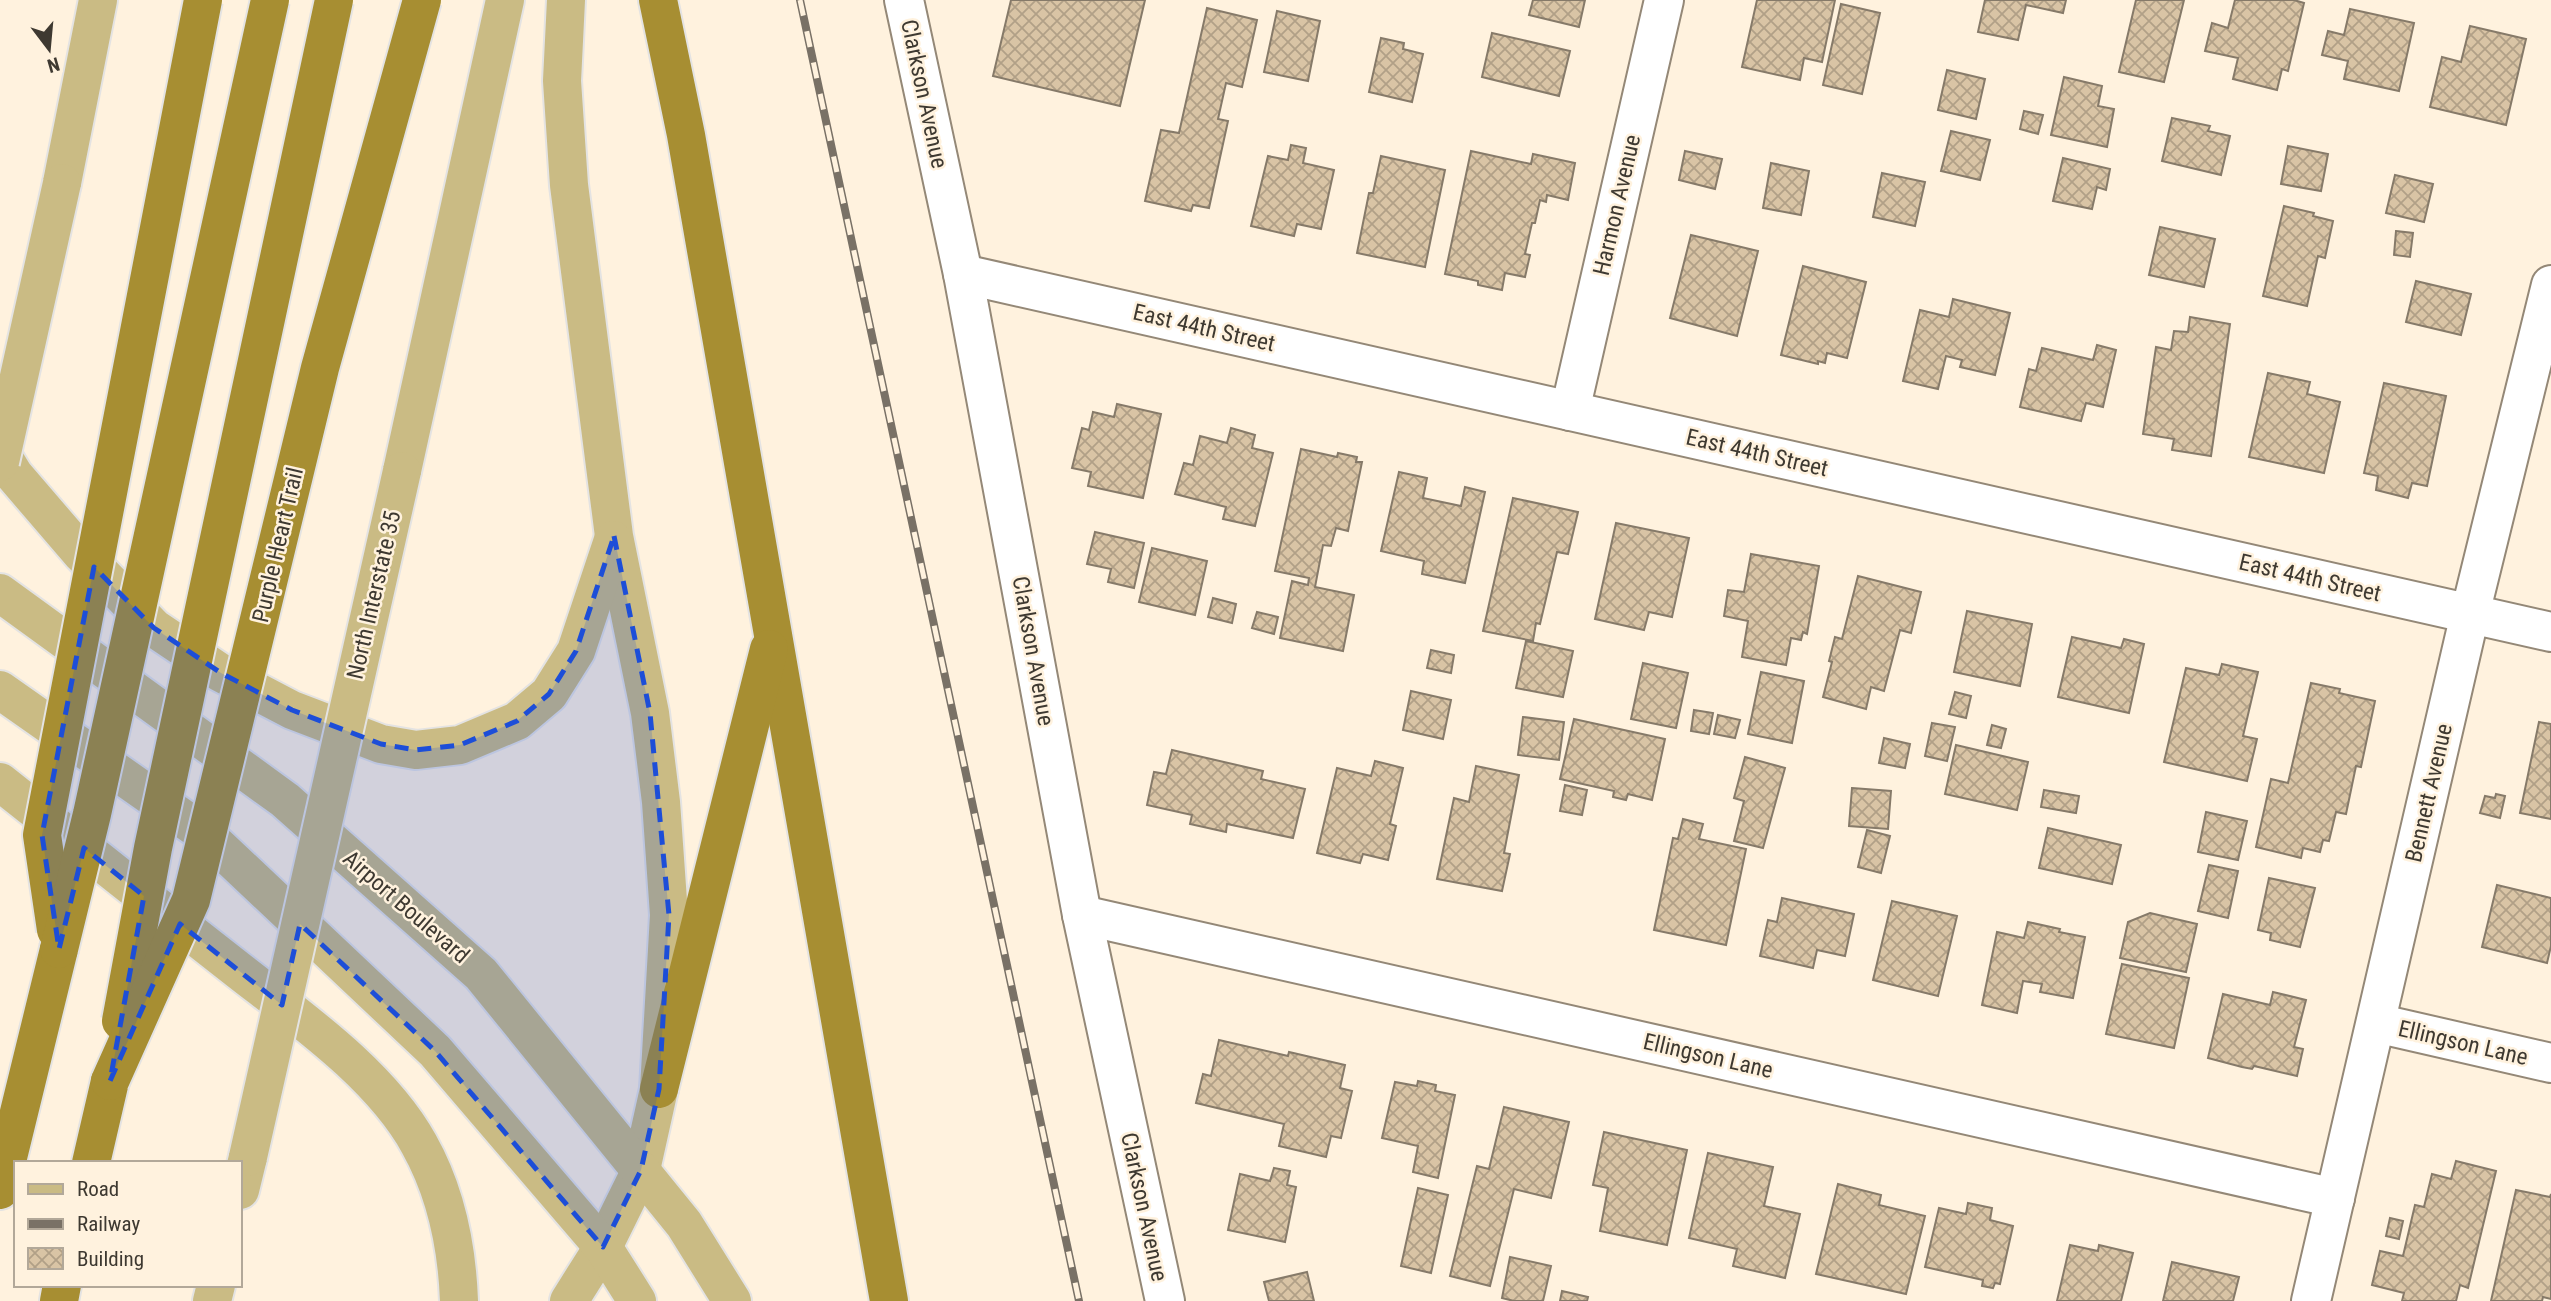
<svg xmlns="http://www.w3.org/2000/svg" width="2551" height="1301" font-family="'Roboto Condensed',sans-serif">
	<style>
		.building { fill: url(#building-cross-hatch); stroke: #867a69; stroke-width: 2 }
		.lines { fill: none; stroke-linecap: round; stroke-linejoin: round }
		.minor-casing { stroke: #948877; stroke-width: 42 }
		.major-casing { stroke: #e4e3e2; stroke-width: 42 }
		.highway-casing { stroke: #e4e3e2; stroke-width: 42 }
		.minor { stroke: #fff; stroke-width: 38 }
		.major { stroke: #cabb84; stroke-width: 38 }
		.highway { stroke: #a78e32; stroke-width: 38 }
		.rail-casing { stroke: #797166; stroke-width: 8 }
		.rail { stroke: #fff2de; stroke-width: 5; stroke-dasharray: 16; stroke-linecap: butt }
		.major-bridge-casing { stroke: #e4e3e2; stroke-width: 42; stroke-linecap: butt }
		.highway-bridge-casing { stroke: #e4e3e2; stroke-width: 42; stroke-linecap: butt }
		.major-bridge { stroke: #cabb84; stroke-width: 38 }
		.highway-bridge { stroke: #a78e32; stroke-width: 38 }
		.marked { fill: #1d4ed8; fill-opacity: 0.2; stroke: #1d4ed8; stroke-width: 5; stroke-dasharray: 14 9; stroke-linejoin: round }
		.labels { text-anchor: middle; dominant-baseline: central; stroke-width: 5; stroke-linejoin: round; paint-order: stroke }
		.street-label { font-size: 23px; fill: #3e3931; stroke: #fff2de }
	</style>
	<defs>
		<pattern id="building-cross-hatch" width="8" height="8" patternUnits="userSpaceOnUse" patternTransform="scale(1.75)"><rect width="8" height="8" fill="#d9c4a5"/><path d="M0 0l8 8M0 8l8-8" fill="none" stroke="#b1a087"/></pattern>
	</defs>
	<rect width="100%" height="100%" fill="#fff2de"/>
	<g class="building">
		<path d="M 1011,0 L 1145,0 L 1120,106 L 993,76 Z"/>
		<path d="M 1533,0 L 1585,0 L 1579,27 L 1529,15 Z"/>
		<path d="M 1757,0 L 1835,0 L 1822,62 L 1804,58 L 1800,80 L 1742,67 Z"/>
		<path d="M 1985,0 L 2066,0 L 2063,13 L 2026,5 L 2018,40 L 1978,32 Z"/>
		<path d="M 2136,0 L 2184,0 L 2164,82 L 2119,72 Z"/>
		<path d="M 2235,0 L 2294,0 L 2304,3 L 2288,71 L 2282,69 L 2277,90 L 2233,79 L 2238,58 L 2205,51 L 2212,23 L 2228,28 Z"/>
		<path d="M 1841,4 L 1880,13 L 1862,94 L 1823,85 Z"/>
		<path d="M 1207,8 L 1257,20 L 1242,87 L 1226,83 L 1218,119 L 1228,121 L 1209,208 L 1193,205 L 1191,211 L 1145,201 L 1161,130 L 1179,133 Z"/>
		<path d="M 2350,9 L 2414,23 L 2399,91 L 2344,79 L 2348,61 L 2322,55 L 2328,31 L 2344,35 Z"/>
		<path d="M 1277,11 L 1320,21 L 1308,81 L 1264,72 Z"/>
		<path d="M 2470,26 L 2526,39 L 2506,125 L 2430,107 L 2442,57 L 2461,62 Z"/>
		<path d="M 1492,33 L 1570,51 L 1559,96 L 1482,77 Z"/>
		<path d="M 1381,38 L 1404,43 L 1403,49 L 1423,54 L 1412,102 L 1369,92 Z"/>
		<path d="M 1947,70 L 1985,79 L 1976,119 L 1938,110 Z"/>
		<path d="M 2064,77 L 2102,86 L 2098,106 L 2114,109 L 2107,147 L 2051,135 Z"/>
		<path d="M 2024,111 L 2043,115 L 2038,134 L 2020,129 Z"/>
		<path d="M 2172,118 L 2210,126 L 2208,131 L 2230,136 L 2221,175 L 2162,161 Z"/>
		<path d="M 1951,131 L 1990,140 L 1980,180 L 1941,171 Z"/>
		<path d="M 1291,145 L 1306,148 L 1303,163 L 1334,170 L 1321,229 L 1297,224 L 1294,236 L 1251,226 L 1268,156 L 1288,160 Z"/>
		<path d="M 2288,146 L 2328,154 L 2321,191 L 2281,184 Z"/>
		<path d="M 1471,151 L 1531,164 L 1533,154 L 1575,163 L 1568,200 L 1547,195 L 1546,202 L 1540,200 L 1535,223 L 1532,223 L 1525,254 L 1530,255 L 1525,277 L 1505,273 L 1502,290 L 1478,285 L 1478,281 L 1445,274 Z"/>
		<path d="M 1685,151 L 1722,159 L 1715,189 L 1679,180 Z"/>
		<path d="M 1381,156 L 1445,170 L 1425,267 L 1357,253 L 1369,193 L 1373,193 Z"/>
		<path d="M 2063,158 L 2110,169 L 2106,190 L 2097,187 L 2092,209 L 2053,201 Z"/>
		<path d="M 1771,163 L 1809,171 L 1801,215 L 1763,208 Z"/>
		<path d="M 1882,173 L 1925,182 L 1915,226 L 1873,217 Z"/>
		<path d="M 2395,175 L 2433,184 L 2424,222 L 2386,213 Z"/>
		<path d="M 2284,206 L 2314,213 L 2313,216 L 2333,221 L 2325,258 L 2318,256 L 2307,306 L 2263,296 Z"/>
		<path d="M 2160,227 L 2215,239 L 2204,287 L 2149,275 Z"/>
		<path d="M 2396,231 L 2413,233 L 2410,257 L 2394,255 Z"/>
		<path d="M 1691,235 L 1758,251 L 1737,336 L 1670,318 Z"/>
		<path d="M 1803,266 L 1866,282 L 1847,358 L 1827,353 L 1825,363 L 1818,361 L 1818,364 L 1781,355 Z"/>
		<path d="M 2416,281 L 2471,294 L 2461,335 L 2406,322 Z"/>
		<path d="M 1953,299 L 2010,313 L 1995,375 L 1960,367 L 1962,360 L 1946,356 L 1938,389 L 1903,381 L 1920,310 L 1949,317 Z"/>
		<path d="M 2190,317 L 2230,324 L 2211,456 L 2172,450 L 2174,439 L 2143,434 L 2156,347 L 2171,350 L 2174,331 L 2188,332 Z"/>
		<path d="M 2097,345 L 2116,350 L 2103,407 L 2086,403 L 2081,421 L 2020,407 L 2029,369 L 2036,371 L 2042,348 L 2093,360 Z"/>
		<path d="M 2268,373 L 2310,382 L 2307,394 L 2340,402 L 2324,473 L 2249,457 Z"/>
		<path d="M 2384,383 L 2446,396 L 2427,486 L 2412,483 L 2408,498 L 2376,490 L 2378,476 L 2364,473 Z"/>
		<path d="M 1117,404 L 1161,414 L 1143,498 L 1088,486 L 1091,472 L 1072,468 L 1082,428 L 1089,430 L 1093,412 L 1114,417 Z"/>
		<path d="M 1231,428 L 1255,435 L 1252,448 L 1273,453 L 1255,526 L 1223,519 L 1226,507 L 1175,494 L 1184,463 L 1193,465 L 1200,436 L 1227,443 Z"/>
		<path d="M 1301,449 L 1337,457 L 1338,453 L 1357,457 L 1356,462 L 1362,462 L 1348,531 L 1336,528 L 1331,546 L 1323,545 L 1315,587 L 1354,595 L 1343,651 L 1280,638 L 1292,581 L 1308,585 L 1309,578 L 1275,571 Z"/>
		<path d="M 1399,472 L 1427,478 L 1423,498 L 1461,506 L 1465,487 L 1485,492 L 1465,583 L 1422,574 L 1424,561 L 1381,551 Z"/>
		<path d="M 1513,498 L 1578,512 L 1568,554 L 1557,552 L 1540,624 L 1536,623 L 1533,641 L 1483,631 Z"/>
		<path d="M 1616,523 L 1689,538 L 1672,617 L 1649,612 L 1644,630 L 1595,619 Z"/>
		<path d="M 1095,532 L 1144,543 L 1134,588 L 1108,582 L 1111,569 L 1087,564 Z"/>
		<path d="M 1152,548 L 1207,561 L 1195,615 L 1139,602 Z"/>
		<path d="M 1751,554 L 1819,566 L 1807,634 L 1803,632 L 1801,640 L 1791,638 L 1786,665 L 1742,657 L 1748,621 L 1724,616 L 1728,590 L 1744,592 Z"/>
		<path d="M 1858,576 L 1921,592 L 1911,633 L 1900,630 L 1884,691 L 1871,687 L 1866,709 L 1823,697 L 1832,662 L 1829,661 L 1835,637 L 1842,639 Z"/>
		<path d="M 1213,598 L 1236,604 L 1232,623 L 1208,617 Z"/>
		<path d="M 1967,611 L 2032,624 L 2020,686 L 1954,672 Z"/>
		<path d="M 1257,612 L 1278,617 L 1274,634 L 1252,628 Z"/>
		<path d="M 2072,637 L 2121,648 L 2124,639 L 2144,644 L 2129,713 L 2058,697 Z"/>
		<path d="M 1526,641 L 1573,651 L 1563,697 L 1516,688 Z"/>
		<path d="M 1431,650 L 1454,655 L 1451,673 L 1427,668 Z"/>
		<path d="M 1643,663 L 1688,673 L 1676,728 L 1631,719 Z"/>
		<path d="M 2222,664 L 2258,672 L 2243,736 L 2257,739 L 2247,781 L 2164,762 L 2186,668 L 2219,675 Z"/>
		<path d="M 1761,672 L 1804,681 L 1792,743 L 1748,734 Z"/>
		<path d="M 2311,683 L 2340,689 L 2339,693 L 2375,701 L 2361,767 L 2356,766 L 2346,814 L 2336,812 L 2329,841 L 2323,840 L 2320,852 L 2303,848 L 2301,858 L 2256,847 L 2271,779 L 2288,783 Z"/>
		<path d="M 1411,691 L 1451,700 L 1443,739 L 1403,730 Z"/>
		<path d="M 1955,692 L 1971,696 L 1966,718 L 1949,714 Z"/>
		<path d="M 1694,710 L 1713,713 L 1709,734 L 1691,731 Z"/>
		<path d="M 1718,715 L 1740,720 L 1735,738 L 1714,734 Z"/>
		<path d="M 1523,717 L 1564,722 L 1559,760 L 1518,755 Z"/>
		<path d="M 1574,719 L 1665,739 L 1652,800 L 1628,794 L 1626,800 L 1613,797 L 1614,791 L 1560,779 Z"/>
		<path d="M 2539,722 L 2551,724 L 2551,819 L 2520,813 Z"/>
		<path d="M 1932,723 L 1955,727 L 1947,761 L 1925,756 Z"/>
		<path d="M 1992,725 L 2006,729 L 2001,748 L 1987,745 Z"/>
		<path d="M 1884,738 L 1910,744 L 1905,768 L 1879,763 Z"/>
		<path d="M 1956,745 L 2028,762 L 2017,810 L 1945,794 Z"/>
		<path d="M 1172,750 L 1263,771 L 1261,779 L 1305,789 L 1293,838 L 1227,824 L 1226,832 L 1190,824 L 1192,815 L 1147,805 L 1154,772 L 1166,774 Z"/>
		<path d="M 1745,757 L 1785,768 L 1763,848 L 1734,841 L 1744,801 L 1734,798 Z"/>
		<path d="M 1375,761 L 1403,768 L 1390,824 L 1396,826 L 1388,860 L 1363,854 L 1360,863 L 1317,853 L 1337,768 L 1371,776 Z"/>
		<path d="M 1476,766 L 1519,775 L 1504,853 L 1510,854 L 1502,891 L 1437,879 L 1454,798 L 1469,802 Z"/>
		<path d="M 1565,785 L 1587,790 L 1582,815 L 1560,811 Z"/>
		<path d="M 1852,788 L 1891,791 L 1888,829 L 1849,826 Z"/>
		<path d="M 2044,790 L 2079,796 L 2076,813 L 2041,807 Z"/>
		<path d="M 2496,794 L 2505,796 L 2500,818 L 2480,813 L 2485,796 L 2495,798 Z"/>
		<path d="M 2206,812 L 2247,821 L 2238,860 L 2198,852 Z"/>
		<path d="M 1683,819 L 1703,824 L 1699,839 L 1746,849 L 1726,945 L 1654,930 L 1673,838 L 1678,839 Z"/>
		<path d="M 2048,828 L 2121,845 L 2112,884 L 2039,868 Z"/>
		<path d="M 1867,830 L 1890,836 L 1881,873 L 1858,867 Z"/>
		<path d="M 2209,865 L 2238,871 L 2228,918 L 2198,911 Z"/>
		<path d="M 2269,878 L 2315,888 L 2300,947 L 2270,940 L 2271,933 L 2258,930 Z"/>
		<path d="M 2497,885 L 2551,898 L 2551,946 L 2547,963 L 2482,947 Z"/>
		<path d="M 1782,898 L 1854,914 L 1845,956 L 1817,950 L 1813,968 L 1760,956 L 1768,920 L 1777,922 Z"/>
		<path d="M 1892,901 L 1957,916 L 1938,996 L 1873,980 Z"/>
		<path d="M 2150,913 L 2197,924 L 2186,972 L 2120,958 L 2128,922 Z"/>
		<path d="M 2028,922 L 2060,929 L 2059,932 L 2085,937 L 2073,998 L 2040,992 L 2042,984 L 2023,981 L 2017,1013 L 1982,1005 L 1997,932 L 2024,938 Z"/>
		<path d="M 2122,964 L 2189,978 L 2174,1048 L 2106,1034 Z"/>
		<path d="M 2273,992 L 2306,1000 L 2294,1047 L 2303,1049 L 2297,1076 L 2254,1066 L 2252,1069 L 2242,1067 L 2208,1058 L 2223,994 L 2270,1005 Z"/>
		<path d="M 1219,1040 L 1288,1056 L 1289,1052 L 1345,1065 L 1340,1088 L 1352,1091 L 1341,1138 L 1331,1136 L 1326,1157 L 1279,1146 L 1284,1124 L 1196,1103 L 1203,1074 L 1211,1076 Z"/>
		<path d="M 1418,1081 L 1436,1085 L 1435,1091 L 1455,1095 L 1438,1178 L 1413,1172 L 1418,1146 L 1382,1138 L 1395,1082 L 1417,1086 Z"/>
		<path d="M 1504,1107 L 1569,1122 L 1551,1198 L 1514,1189 L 1490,1286 L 1450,1276 L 1477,1166 L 1489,1169 Z"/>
		<path d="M 1604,1132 L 1687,1150 L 1667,1245 L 1600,1231 L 1608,1188 L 1593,1185 Z"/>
		<path d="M 1708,1153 L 1773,1167 L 1764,1206 L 1800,1214 L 1785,1278 L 1733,1266 L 1737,1249 L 1689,1238 Z"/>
		<path d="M 2456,1161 L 2496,1171 L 2468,1288 L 2460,1285 L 2456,1301 L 2402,1301 L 2404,1293 L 2372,1285 L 2380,1251 L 2403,1256 L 2415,1205 L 2424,1207 L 2432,1174 L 2451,1179 Z"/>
		<path d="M 1274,1168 L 1290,1171 L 1287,1185 L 1296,1187 L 1285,1242 L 1228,1230 L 1240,1174 L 1270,1181 Z"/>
		<path d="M 1838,1184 L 1881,1195 L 1879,1205 L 1925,1216 L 1906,1294 L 1816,1274 Z"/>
		<path d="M 1418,1188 L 1448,1195 L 1431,1273 L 1401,1266 Z"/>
		<path d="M 2516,1190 L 2550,1197 L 2551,1194 L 2551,1299 L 2543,1297 L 2542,1301 L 2491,1301 Z"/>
		<path d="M 1968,1203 L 1992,1208 L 1990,1220 L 2013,1226 L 2000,1284 L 1995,1283 L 1993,1288 L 1982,1286 L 1983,1280 L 1925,1267 L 1939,1208 L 1966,1214 Z"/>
		<path d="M 2390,1218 L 2403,1221 L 2399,1239 L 2386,1236 Z"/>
		<path d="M 2070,1245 L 2098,1251 L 2099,1245 L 2133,1253 L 2121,1301 L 2057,1301 Z"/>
		<path d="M 1510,1257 L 1551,1266 L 1543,1301 L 1514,1301 L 1502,1298 Z"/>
		<path d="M 2172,1262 L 2239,1277 L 2233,1301 L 2163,1301 Z"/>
		<path d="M 1307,1272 L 1314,1301 L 1269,1301 L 1264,1282 Z"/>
		<path d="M 1562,1291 L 1588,1297 L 1587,1301 L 1560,1301 Z"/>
	</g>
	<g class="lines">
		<defs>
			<g id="minor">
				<path d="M 904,0 L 963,274 L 1082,915 L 1165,1301"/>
				<path d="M 963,274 L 2551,632"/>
				<path d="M 1570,411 L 1664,0"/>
				<path d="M 1082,915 L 2335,1198"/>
				<path d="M 2376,1023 L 2551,1063"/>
				<path d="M 2311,1301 L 2470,614 L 2551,285"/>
			</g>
			<g id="major">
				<path d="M 566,0 L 562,81 L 569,185 L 614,536 L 650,713 L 661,802 L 669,915 L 659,1089 L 641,1170 L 603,1247 L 569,1301"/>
				<path d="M 62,183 L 98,0"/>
				<path d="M 0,452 L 14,475 L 82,554 L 154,628 L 221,673 L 292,710 L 381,744 L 416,750 L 460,745 L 517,721 L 549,694 L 576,651 L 613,540"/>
				<path d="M 402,471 L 505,0"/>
				<path d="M 0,593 L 285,800 L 481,974 L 684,1224 L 732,1301"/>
				<path d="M 0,690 L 205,834 L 435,1051 L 603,1247 L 637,1301"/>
				<path d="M 0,782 C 78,844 155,905 233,966 C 295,1015 380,1073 419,1144 C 446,1192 457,1247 459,1301"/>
				<path d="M 240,1190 L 248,1157"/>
				<path d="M 212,1301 L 216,1285"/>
			</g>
			<g id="highway">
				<path d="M 658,0 L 686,135 L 889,1301"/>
				<path d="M 659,1089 L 769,649"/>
				<path d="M 91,1163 L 110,1081"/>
				<path d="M 0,1190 L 59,949"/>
				<path d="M 59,1301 L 62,1285"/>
			</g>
		</defs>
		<use href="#minor" class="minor-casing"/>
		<use href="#major" class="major-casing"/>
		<use href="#highway" class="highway-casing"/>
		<use href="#minor" class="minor"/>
		<use href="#major" class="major"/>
		<use href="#highway" class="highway"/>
		<defs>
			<path id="rail" d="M 800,0 L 1079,1301"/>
		</defs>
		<use href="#rail" class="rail-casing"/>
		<use href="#rail" class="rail"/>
		<defs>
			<g id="major-bridge">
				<path d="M 0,462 L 62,183"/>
				<path d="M 248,1157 L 402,471"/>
			</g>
			<g id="highway-bridge">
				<path d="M 56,930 L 42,835 L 203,0"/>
				<path d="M 59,949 L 92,814 L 270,0"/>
				<path d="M 121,1021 L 153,848 L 334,0"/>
				<path d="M 110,1081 L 191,900 L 320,368 L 422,0"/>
			</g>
		</defs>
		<use href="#major-bridge" class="major-bridge-casing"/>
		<use href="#highway-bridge" class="highway-bridge-casing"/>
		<use href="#major-bridge" class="major-bridge"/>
		<use href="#highway-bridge" class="highway-bridge"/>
	</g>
	<path class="marked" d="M 614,536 L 650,713 L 669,915 L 659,1089 L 641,1170 L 603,1247 L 435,1051 L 300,924 L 282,1005 L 180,924 L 110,1081 L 144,896 L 84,848 L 59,949 L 42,835 L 94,567 L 154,628 L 221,673 L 292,710 L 381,744 L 416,750 L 460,745 L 517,721 L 549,694 L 576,651 Z"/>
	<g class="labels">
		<g class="street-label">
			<text transform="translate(924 94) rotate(78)">Clarkson Avenue</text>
			<text transform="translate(1617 205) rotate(-77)">Harmon Avenue</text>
			<text transform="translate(1204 328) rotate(13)">East 44th Street</text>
			<text transform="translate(1757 453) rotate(13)">East 44th Street</text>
			<text transform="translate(278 545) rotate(-77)">Purple Heart Trail</text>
			<text transform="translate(2310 578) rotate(13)">East 44th Street</text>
			<text transform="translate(374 595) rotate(-77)">North Interstate 35</text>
			<text transform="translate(1033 651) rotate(80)">Clarkson Avenue</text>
			<text transform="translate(2429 793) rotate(-77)">Bennett Avenue</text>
			<text transform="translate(406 907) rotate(41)">Airport Boulevard</text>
			<text transform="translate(2463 1043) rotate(13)">Ellingson Lane</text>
			<text transform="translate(1708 1056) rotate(13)">Ellingson Lane</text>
			<text transform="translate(1144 1207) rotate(78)">Clarkson Avenue</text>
		</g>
	</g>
	<rect x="14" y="1161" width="228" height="126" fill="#fff2de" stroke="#b2a899" stroke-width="2"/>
	<rect x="28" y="1184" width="35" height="10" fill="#cabb84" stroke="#b2a899" stroke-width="2"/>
	<text x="77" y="1196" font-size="21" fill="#3e3931">Road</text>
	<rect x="28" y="1219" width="35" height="10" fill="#797166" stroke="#b2a899" stroke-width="2"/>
	<text x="77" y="1231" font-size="21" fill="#3e3931">Railway</text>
	<rect x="28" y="1248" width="35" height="21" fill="url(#building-cross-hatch)" stroke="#b2a899" stroke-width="2"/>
	<text x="77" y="1266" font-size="21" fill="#3e3931">Building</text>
	<g transform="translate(49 49) rotate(164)" stroke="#fff2de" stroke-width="5" paint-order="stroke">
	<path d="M0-5L12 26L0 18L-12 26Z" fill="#3e3931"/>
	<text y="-10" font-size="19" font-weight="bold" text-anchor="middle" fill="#3e3931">N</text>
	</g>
</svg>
